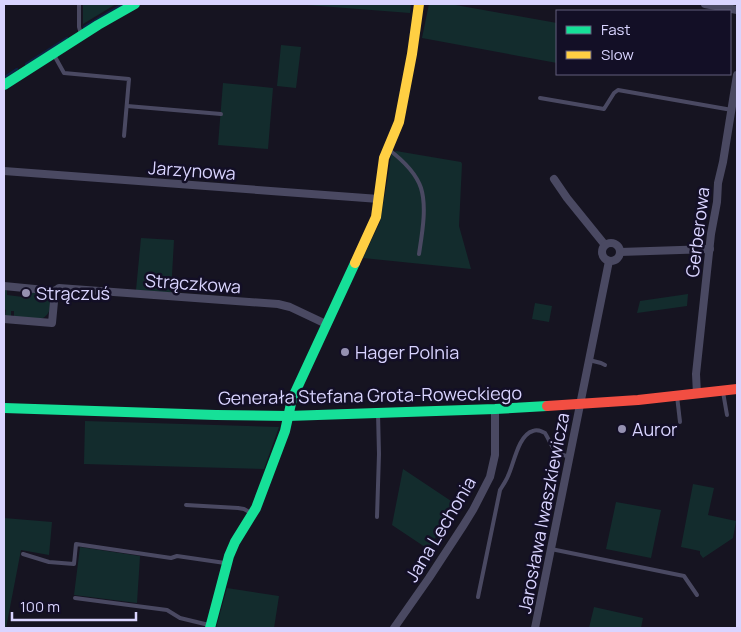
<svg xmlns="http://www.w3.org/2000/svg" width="741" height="632" font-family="Manrope,sans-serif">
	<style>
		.green { fill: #132c2d }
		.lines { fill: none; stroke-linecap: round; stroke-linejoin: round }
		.stream { stroke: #0d2144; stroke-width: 2.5 }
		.lane { stroke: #4a4962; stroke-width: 4 }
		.street { stroke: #4a4962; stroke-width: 8 }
		.fast { stroke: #16e098; stroke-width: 10 }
		.slow { stroke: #ffcf43; stroke-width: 10 }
		.jam { stroke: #f24e42; stroke-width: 10 }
		.poi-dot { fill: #9591b1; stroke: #130f26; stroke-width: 2 }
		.labels { text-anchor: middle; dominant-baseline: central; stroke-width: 5; stroke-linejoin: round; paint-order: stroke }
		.street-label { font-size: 18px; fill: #d9d4ff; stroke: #130f26 }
		.poi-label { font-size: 18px; fill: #d9d4ff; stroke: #130f26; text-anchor: start }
	</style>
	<rect width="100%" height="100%" fill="#161421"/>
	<g class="green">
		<path d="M 83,4 L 116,4 L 83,24 Z"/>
		<path d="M 307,4 L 411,4 L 410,13 L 307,5 Z"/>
		<path d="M 429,4 L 450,4 L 557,23 L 557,63 L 422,38 Z"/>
		<path d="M 281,45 L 301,47 L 296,88 L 277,86 Z"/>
		<path d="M 223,83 L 273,88 L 268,149 L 218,145 Z"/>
		<path d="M 396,151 L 461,162 L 462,164 L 459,226 L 471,269 L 363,258 L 380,222 L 387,182 L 391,155 Z"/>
		<path d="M 141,238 L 174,240 L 171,293 L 136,290 Z"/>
		<path d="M 4,289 L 7,289 L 7,295 L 23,297 L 24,291 C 30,291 39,291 44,294 C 53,300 52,313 43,318 C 36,320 21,317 14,317 L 14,311 L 11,311 L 11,316 L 5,316 L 6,310 L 4,309 Z"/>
		<path d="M 688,294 L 687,306 L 637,313 L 640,301 Z"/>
		<path d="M 535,303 L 552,306 L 549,322 L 532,319 Z"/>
		<path d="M 85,421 L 279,427 L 264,469 L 84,464 Z"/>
		<path d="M 403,469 L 457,505 L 428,549 L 392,525 Z"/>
		<path d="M 693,484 L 714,488 L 708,515 L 736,521 L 733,538 L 703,558 L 700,554 L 700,551 L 681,547 Z"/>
		<path d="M 616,502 L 661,510 L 651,558 L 606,549 Z"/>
		<path d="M 4,518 L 52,522 L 49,555 L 21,550 L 6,628 L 4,628 Z"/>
		<path d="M 80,547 L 140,556 L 137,603 L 74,595 Z"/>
		<path d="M 227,588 L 279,596 L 274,628 L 216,628 Z"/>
		<path d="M 594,607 L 643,618 L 641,628 L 589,628 Z"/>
	</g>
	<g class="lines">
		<g class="stream">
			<path d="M 84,27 L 123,4"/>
			<path d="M 26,64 L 67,38"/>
			<path d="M 5,77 L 17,69"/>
		</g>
		<g class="lane">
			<path d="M 79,4 L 79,27 L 81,34"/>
			<path d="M 54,55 L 64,73 L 129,79 L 124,136"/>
			<path d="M 540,98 L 604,109 L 614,93 L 618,90 L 732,110"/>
			<path d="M 127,106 L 221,114"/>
			<path d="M 388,149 C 400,158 416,173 421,188 C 427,207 422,234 419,254"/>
			<path d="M 589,360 L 601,363 L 605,365"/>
			<path d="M 723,392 L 727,415"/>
			<path d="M 677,396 L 680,422"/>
			<path d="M 186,505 L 238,508 L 244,509 L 251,513"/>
			<path d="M 377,517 L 379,454 L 378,413"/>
			<path d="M 551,549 L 684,576 L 697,595"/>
			<path d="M 23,554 L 49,562 L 74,564 L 76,544 L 171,558 L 177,556 L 225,563"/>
			<path d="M 478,597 L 500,490 C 503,485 506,481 508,476 C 514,464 518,435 533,431 C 537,429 541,431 545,433 C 554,448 551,452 570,457"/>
			<path d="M 75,598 L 167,610 L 180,618 L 209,625"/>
		</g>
		<g class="street">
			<path d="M 705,4 L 737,10"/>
			<path d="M 4,171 L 379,199"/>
			<path d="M 554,179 L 567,198 L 605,245"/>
			<circle cx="611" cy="252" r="9"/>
			<path d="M 620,252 L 710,249"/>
			<path d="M 4,286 L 55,291 L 59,288 L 278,304 L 290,307 L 326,324"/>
			<path d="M 4,319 L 52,323 L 55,291"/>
			<path d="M 697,394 L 696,374 L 711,234 L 717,202 L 718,183 L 723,162 L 737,75"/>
			<path d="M 394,628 L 429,578 L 463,526 L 473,510 L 490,477 L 495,455 L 495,409"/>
			<path d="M 535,628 L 609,261"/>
		</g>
		<g class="fast">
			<path d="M 4,85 L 98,25 L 135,4"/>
			<path d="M 4,408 L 216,415 L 288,416 L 495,409 L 547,406"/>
			<path d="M 210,628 L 229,556 L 235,542 L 256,508 L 285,431 L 292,399 L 355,263"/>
		</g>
		<path class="slow" d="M 355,263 L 376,217 L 384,158 L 399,122 L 412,54 L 419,4"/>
		<path class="jam" d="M 547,406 L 638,400 L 737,389"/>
	</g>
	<g class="poi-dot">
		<circle cx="26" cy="293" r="5"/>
		<circle cx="345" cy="352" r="5"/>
		<circle cx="622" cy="429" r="5"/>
	</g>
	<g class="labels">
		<g class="street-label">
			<text transform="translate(192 170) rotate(4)">Jarzynowa</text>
			<text transform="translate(697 232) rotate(-83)">Gerberowa</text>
			<text transform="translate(193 283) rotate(4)">Strączkowa</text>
			<text transform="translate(370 395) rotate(-1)">Generała Stefana Grota-Roweckiego</text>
			<text transform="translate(543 513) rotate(-79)">Jarosława Iwaszkiewicza</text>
			<text transform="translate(440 529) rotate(-59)">Jana Lechonia</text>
		</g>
		<g class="poi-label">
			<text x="36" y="293">Strączuś</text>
			<text x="355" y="352">Hager Polnia</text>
			<text x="632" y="429">Auror</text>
		</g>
	</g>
	<rect width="741" height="632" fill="none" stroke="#d9d4ff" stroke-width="10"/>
	<rect x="556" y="10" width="175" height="65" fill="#130f26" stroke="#625e7d"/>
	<rect x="566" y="26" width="25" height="8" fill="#16e098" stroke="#625e7d"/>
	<text x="601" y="35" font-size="15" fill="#d9d4ff">Fast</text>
	<rect x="566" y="51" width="25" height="8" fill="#ffcf43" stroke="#625e7d"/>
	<text x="601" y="60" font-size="15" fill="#d9d4ff">Slow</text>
	<path d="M12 612v8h124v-8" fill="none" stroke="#d9d4ff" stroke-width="2.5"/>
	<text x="20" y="612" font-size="15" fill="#d9d4ff" stroke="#130f26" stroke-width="4" paint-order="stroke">100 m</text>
</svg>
